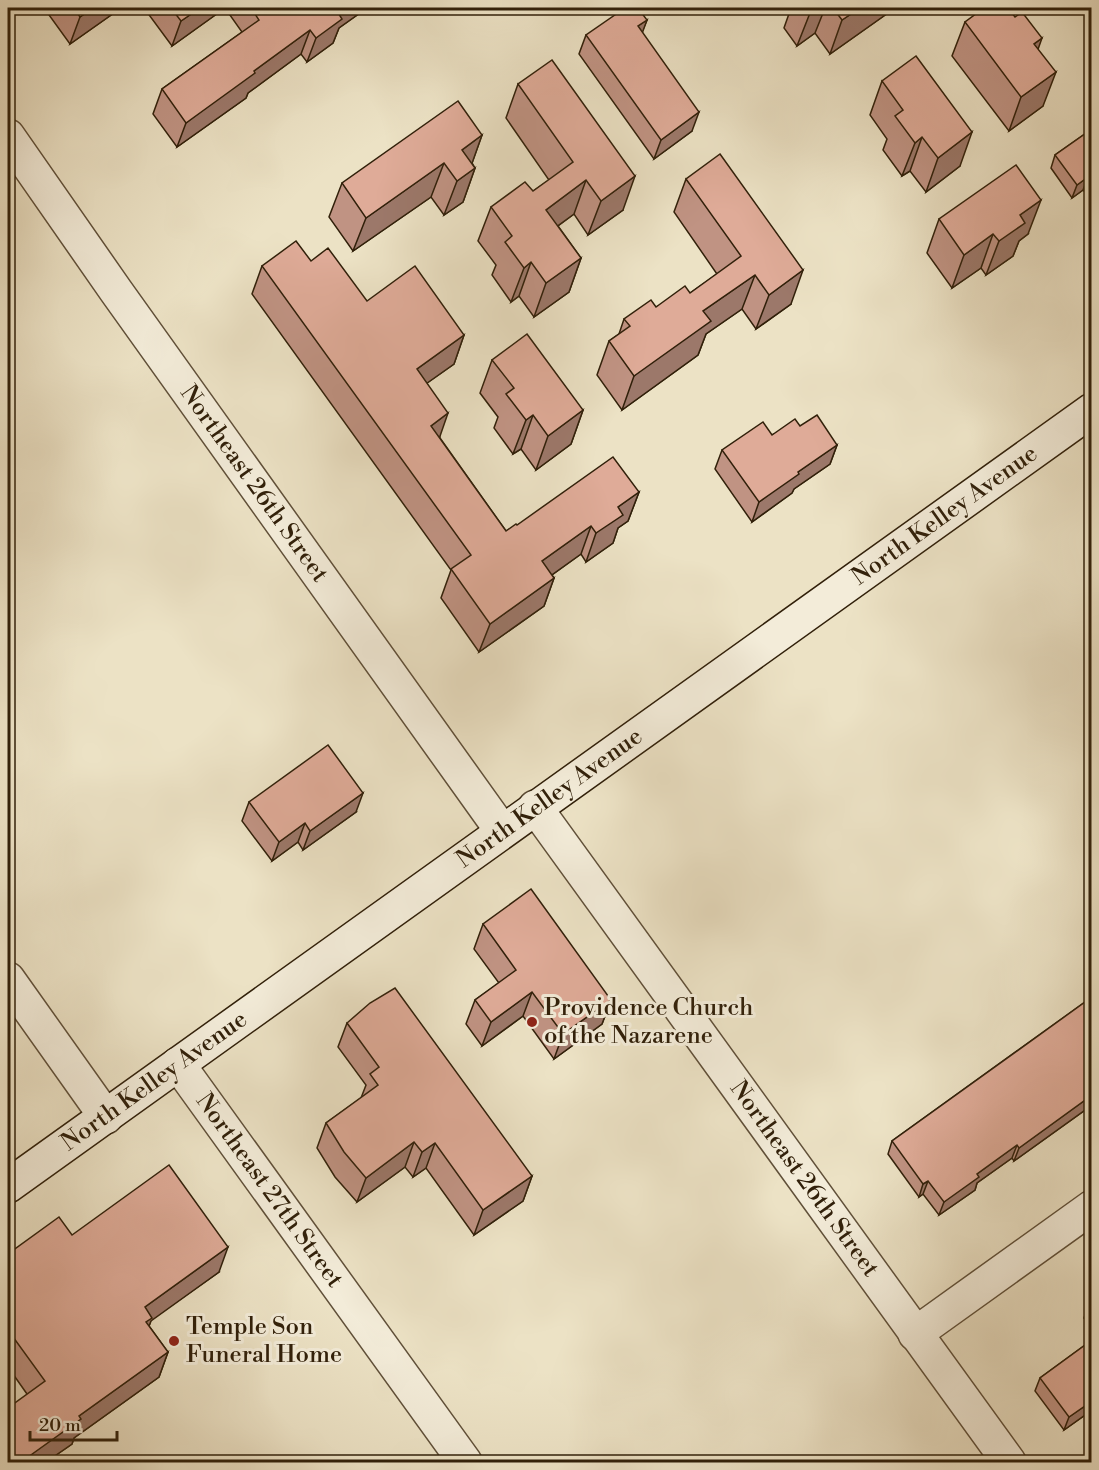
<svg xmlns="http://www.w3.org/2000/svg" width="1099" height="1470" font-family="'Libre Bodoni',serif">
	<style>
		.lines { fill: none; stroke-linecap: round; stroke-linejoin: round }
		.minor-casing { stroke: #605039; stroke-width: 36 }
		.secondary-casing { stroke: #31200a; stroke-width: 36 }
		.minor { stroke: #f3ecd9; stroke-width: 33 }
		.secondary { stroke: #f3ecd9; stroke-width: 33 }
		.wall { fill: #c09383; stroke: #31200a; stroke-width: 1.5 }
		.shaded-wall { fill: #9c786a; stroke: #31200a; stroke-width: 1.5 }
		.building { fill: #dfab98; stroke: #31200a; stroke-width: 1.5 }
		.poi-dot { fill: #8f2418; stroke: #f3ecd9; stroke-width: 2 }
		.labels { text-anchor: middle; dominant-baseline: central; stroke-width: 6; stroke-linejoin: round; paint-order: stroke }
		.street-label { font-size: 24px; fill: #31200a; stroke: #f3ecd9 }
		.poi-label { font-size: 24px; fill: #31200a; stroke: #f3ecd9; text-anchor: start }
	</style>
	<rect width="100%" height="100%" fill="#ece2c5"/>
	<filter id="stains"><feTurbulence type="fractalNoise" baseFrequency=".00333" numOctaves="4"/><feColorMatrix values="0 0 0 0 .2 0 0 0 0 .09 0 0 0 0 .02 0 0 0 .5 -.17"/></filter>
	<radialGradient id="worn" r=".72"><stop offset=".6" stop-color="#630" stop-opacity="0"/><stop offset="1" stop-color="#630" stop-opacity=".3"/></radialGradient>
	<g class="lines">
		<defs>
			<g id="minor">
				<path id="s1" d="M 8,136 L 116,291 L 502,831"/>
				<path id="s2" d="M 535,807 L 1009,1462"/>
				<path d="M 8,979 L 106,1117"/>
				<path id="s3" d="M 178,1064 L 465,1462"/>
				<path d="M 915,1334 L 1092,1207"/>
			</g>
			<g id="secondary">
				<path id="s4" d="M 8,1186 L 1092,410"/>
			</g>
		</defs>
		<use href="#minor" class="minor-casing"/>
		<use href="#secondary" class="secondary-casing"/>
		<use href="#minor" class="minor"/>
		<use href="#secondary" class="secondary"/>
	</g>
	<g class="wall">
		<path d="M 44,8 L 121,8 L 70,44 Z"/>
		<path d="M 144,8 L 367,8 L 339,28 L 333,43 L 307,62 L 301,54 L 248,93 L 246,98 L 177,147 L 153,114 L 162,89 L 242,32 L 225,8 L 172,46 Z"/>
		<path d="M 382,8 L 392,8 L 385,12 Z"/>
		<path d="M 791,8 L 895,8 L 830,54 L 815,33 L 797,46 L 784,28 Z"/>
		<path d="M 1015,17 L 1038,49 L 1043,106 L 1009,131 L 952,56 L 965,22 Z"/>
		<path d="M 647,20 L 642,32 L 692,131 L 654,159 L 579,54 L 586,35 Z"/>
		<path d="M 882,81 L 960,166 L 926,192 L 910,171 L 902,176 L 883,150 L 887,139 L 870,115 Z"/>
		<path d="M 518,84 L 623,210 L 588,235 L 574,214 L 558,226 L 581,258 L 569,292 L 534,317 L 519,296 L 511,302 L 492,275 L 496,265 L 478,241 L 491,207 L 533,191 L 549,180 L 506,118 Z"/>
		<path d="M 1092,129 L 1092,196 L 1090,197 L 1083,190 L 1072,198 L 1051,168 L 1055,155 Z"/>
		<path d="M 482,135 L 472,163 L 475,168 L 463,202 L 444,215 L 431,197 L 353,251 L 329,217 L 342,183 Z"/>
		<path d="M 686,179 L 791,304 L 756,329 L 742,309 L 706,334 L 698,355 L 622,410 L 597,375 L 609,341 L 619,334 L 624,319 L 656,307 L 690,293 L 717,274 L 674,212 Z"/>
		<path d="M 939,219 L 1028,234 L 1019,241 L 1013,256 L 986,275 L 981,268 L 952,288 L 927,253 Z"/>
		<path d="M 311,261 L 367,301 L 464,335 L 454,364 L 427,383 L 440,438 L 506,531 L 517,525 L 639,492 L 628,521 L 618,528 L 613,543 L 586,562 L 581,554 L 552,575 L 554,578 L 544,606 L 479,652 L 441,598 L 451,570 L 252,294 L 262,266 Z"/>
		<path d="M 492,360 L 583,410 L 571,444 L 536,470 L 521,449 L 513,454 L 494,428 L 498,417 L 480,393 Z"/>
		<path d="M 800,426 L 837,445 L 830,464 L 794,489 L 792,493 L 752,522 L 715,469 L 722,450 Z"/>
		<path d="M 249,802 L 356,812 L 303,850 L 298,842 L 272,861 L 242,821 Z"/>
		<path d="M 483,924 L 611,1000 L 602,1024 L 554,1059 L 523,1016 L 482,1046 L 466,1024 L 475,1000 L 499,983 L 474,949 Z"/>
		<path d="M 1092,997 L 1092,1105 L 1014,1161 L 1012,1158 L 977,1183 L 975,1190 L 939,1215 L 923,1194 L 919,1197 L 888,1154 L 892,1141 Z"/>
		<path d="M 347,1023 L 532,1176 L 523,1201 L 474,1235 L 426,1168 L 413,1177 L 405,1167 L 357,1202 L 335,1177 L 317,1148 L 326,1123 L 361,1098 L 366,1085 L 338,1047 Z"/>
		<path d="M 72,1235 L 219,1272 L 151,1320 L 149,1326 L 168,1352 L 159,1377 L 74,1438 L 72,1444 L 46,1462 L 8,1462 L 27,1394 L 8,1367 L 8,1254 Z"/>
		<path d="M 1092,1302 L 1092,1329 L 1084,1318 L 1088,1304 Z"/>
		<path d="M 1092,1340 L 1092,1410 L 1064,1430 L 1035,1391 L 1040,1378 Z"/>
	</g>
	<g class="shaded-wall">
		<path d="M 93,8 L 121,8 L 70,44 L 80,17 Z"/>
		<path d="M 200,8 L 225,8 L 172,46 L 181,21 Z"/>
		<path d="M 342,8 L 367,8 L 339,28 L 333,43 L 307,62 L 316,38 L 337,11 Z"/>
		<path d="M 817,8 L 825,8 L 815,33 L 797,46 L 810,13 Z"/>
		<path d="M 860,8 L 895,8 L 830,54 L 842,20 Z"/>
		<path d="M 647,20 L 640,39 L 638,26 Z"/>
		<path d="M 310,30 L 301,54 L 248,93 L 246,98 L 177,147 L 186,123 L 254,71 Z"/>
		<path d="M 1042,38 L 1030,72 L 1034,44 Z"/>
		<path d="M 1056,72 L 1043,106 L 1009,131 L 1021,97 Z"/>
		<path d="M 699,112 L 692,131 L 654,159 L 661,140 Z"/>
		<path d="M 972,132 L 960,166 L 926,192 L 938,158 Z"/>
		<path d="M 482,135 L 470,169 L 462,150 Z"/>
		<path d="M 922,137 L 910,171 L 902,176 L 915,143 Z"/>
		<path d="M 444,163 L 431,197 L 353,251 L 366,218 Z"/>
		<path d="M 475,168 L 463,202 L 444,215 L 457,181 Z"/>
		<path d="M 635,176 L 623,210 L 588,235 L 601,201 Z"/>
		<path d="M 1088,177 L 1083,190 L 1072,198 L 1077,185 Z"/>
		<path d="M 586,180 L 574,214 L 534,243 L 546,210 Z"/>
		<path d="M 1041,200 L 1028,234 L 1019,241 L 1013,256 L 986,275 L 999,241 L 1020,215 Z"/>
		<path d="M 993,234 L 981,268 L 952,288 L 964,255 Z"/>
		<path d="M 581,258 L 569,292 L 534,317 L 546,283 Z"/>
		<path d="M 531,262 L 519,296 L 511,302 L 524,268 Z"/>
		<path d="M 803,270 L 791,304 L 756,329 L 769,295 Z"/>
		<path d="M 755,275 L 742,309 L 706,334 L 698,355 L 622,410 L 634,376 L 703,311 Z"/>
		<path d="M 464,335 L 454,364 L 406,398 L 417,369 Z"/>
		<path d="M 583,410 L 571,444 L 536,470 L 548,436 Z"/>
		<path d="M 448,413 L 438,442 L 431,426 Z"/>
		<path d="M 533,415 L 521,449 L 513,454 L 526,420 Z"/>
		<path d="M 837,445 L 830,464 L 794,489 L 792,493 L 752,522 L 759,502 L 798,472 Z"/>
		<path d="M 639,492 L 628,521 L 618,528 L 613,543 L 586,562 L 596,533 L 618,507 Z"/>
		<path d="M 591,526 L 581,554 L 532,589 L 542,561 Z"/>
		<path d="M 554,578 L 544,606 L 479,652 L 490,624 Z"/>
		<path d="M 363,793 L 356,812 L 303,850 L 310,831 Z"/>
		<path d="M 305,823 L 298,842 L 272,861 L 279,842 Z"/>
		<path d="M 532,992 L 523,1016 L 482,1046 L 491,1022 Z"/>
		<path d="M 611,1000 L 602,1024 L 554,1059 L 563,1034 Z"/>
		<path d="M 1092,1095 L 1092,1105 L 1014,1161 L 1019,1148 Z"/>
		<path d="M 414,1142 L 405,1167 L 357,1202 L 366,1178 Z"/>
		<path d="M 435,1143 L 426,1168 L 413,1177 L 422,1152 Z"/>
		<path d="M 1017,1145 L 1012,1158 L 977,1183 L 975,1190 L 939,1215 L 944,1202 L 977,1174 Z"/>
		<path d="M 532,1176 L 523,1201 L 474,1235 L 483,1210 Z"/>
		<path d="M 928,1181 L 923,1194 L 919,1197 L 923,1184 Z"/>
		<path d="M 228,1247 L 219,1272 L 151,1321 L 143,1342 L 145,1307 Z"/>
		<path d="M 168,1352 L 159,1377 L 74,1438 L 72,1444 L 46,1462 L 21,1462 L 79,1416 Z"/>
		<path d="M 1092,1401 L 1092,1410 L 1064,1430 L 1069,1417 Z"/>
	</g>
	<g class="building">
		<path d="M 74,8 L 93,8 L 80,17 Z"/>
		<path d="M 171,8 L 200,8 L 181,21 Z"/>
		<path d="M 251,8 L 342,8 L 337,11 L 342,19 L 316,38 L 310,30 L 254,71 L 255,73 L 186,123 L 162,89 L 259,20 Z"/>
		<path d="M 625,8 L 638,8 L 647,20 L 638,26 L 699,112 L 661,140 L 586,35 Z"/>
		<path d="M 806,8 L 817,8 L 810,13 Z"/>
		<path d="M 833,8 L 860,8 L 842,20 Z"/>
		<path d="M 984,8 L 1008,8 L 1015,17 L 1022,12 L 1042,38 L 1034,44 L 1056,72 L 1021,97 L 965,22 Z"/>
		<path d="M 916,56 L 972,132 L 938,158 L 922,137 L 915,143 L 895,116 L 903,110 L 882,81 Z"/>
		<path d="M 552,60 L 635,176 L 601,201 L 586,180 L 546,210 L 581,258 L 546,283 L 531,262 L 524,268 L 505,242 L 512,236 L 491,207 L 525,182 L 533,191 L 573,162 L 518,84 Z"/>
		<path d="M 458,101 L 482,135 L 462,150 L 475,168 L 457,181 L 444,163 L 366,218 L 342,183 Z"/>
		<path d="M 1092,129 L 1092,181 L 1088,177 L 1077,185 L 1055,155 Z"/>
		<path d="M 720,154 L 803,270 L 769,295 L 755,275 L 703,311 L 711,321 L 634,376 L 609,341 L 630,326 L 624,319 L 651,300 L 656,307 L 685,286 L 690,293 L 741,256 L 686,179 Z"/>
		<path d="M 1016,165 L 1041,200 L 1020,215 L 1025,223 L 999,241 L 993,234 L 964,255 L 939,219 Z"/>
		<path d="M 296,241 L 311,261 L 328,248 L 367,301 L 415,266 L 464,335 L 417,369 L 448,413 L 431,426 L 506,531 L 516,524 L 517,525 L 613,457 L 639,492 L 618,507 L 623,515 L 596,533 L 591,526 L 542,561 L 554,578 L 490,624 L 451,569 L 471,555 L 262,266 Z"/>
		<path d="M 527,334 L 583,410 L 548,436 L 533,415 L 526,420 L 506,394 L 514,388 L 492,360 Z"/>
		<path d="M 817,415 L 837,445 L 798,472 L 799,474 L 759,502 L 722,450 L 763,422 L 772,435 L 795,419 L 800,426 Z"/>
		<path d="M 328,745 L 363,793 L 310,831 L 305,823 L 279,842 L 249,802 Z"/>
		<path d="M 531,889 L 611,1000 L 563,1034 L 532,992 L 491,1022 L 475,1000 L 516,970 L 483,924 Z"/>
		<path d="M 395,988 L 532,1176 L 483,1210 L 435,1143 L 422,1152 L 414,1142 L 366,1178 L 344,1152 L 326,1123 L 378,1085 L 370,1074 L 379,1067 L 347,1023 L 370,1003 Z"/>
		<path d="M 1092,997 L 1092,1095 L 1019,1148 L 1017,1145 L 977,1174 L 979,1177 L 944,1202 L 928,1181 L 923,1184 L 892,1141 Z"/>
		<path d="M 169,1165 L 228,1247 L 145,1307 L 152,1318 L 146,1322 L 168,1352 L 79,1416 L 81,1419 L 21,1462 L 8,1462 L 8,1408 L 45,1381 L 8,1330 L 8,1254 L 59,1217 L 72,1235 Z"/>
		<path d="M 1092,1340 L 1092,1401 L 1069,1417 L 1040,1378 Z"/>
	</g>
	<g class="poi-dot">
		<circle cx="532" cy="1022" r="6"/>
		<circle cx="174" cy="1341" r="6"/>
	</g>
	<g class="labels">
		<g class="street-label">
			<text stroke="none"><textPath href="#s1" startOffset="426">Northeast 26th Street</textPath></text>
			<text stroke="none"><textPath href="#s4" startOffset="1152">North Kelley Avenue</textPath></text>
			<text stroke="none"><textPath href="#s4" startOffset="666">North Kelley Avenue</textPath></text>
			<text stroke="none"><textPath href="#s4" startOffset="180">North Kelley Avenue</textPath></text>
			<text stroke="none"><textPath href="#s2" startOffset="459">Northeast 26th Street</textPath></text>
			<text stroke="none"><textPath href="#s3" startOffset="156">Northeast 27th Street</textPath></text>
		</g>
		<g class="poi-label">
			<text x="544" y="1008">Providence Church<tspan x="544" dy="28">of the Nazarene</tspan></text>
			<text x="186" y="1327">Temple Son<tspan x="186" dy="28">Funeral Home</tspan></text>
		</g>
	</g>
	<rect width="1099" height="1470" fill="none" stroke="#ece2c5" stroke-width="30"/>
	<rect x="9" y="9" width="1081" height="1452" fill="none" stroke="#31200a" stroke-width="3"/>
	<rect x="15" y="15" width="1069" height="1440" fill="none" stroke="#31200a" stroke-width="1.5"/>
	<path d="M30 1431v9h87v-9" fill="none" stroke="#31200a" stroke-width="3"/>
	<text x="39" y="1431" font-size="18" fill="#31200a" stroke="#f3ecd9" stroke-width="4.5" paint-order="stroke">20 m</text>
	<rect width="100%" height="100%" filter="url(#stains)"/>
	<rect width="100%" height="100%" fill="url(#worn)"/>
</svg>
